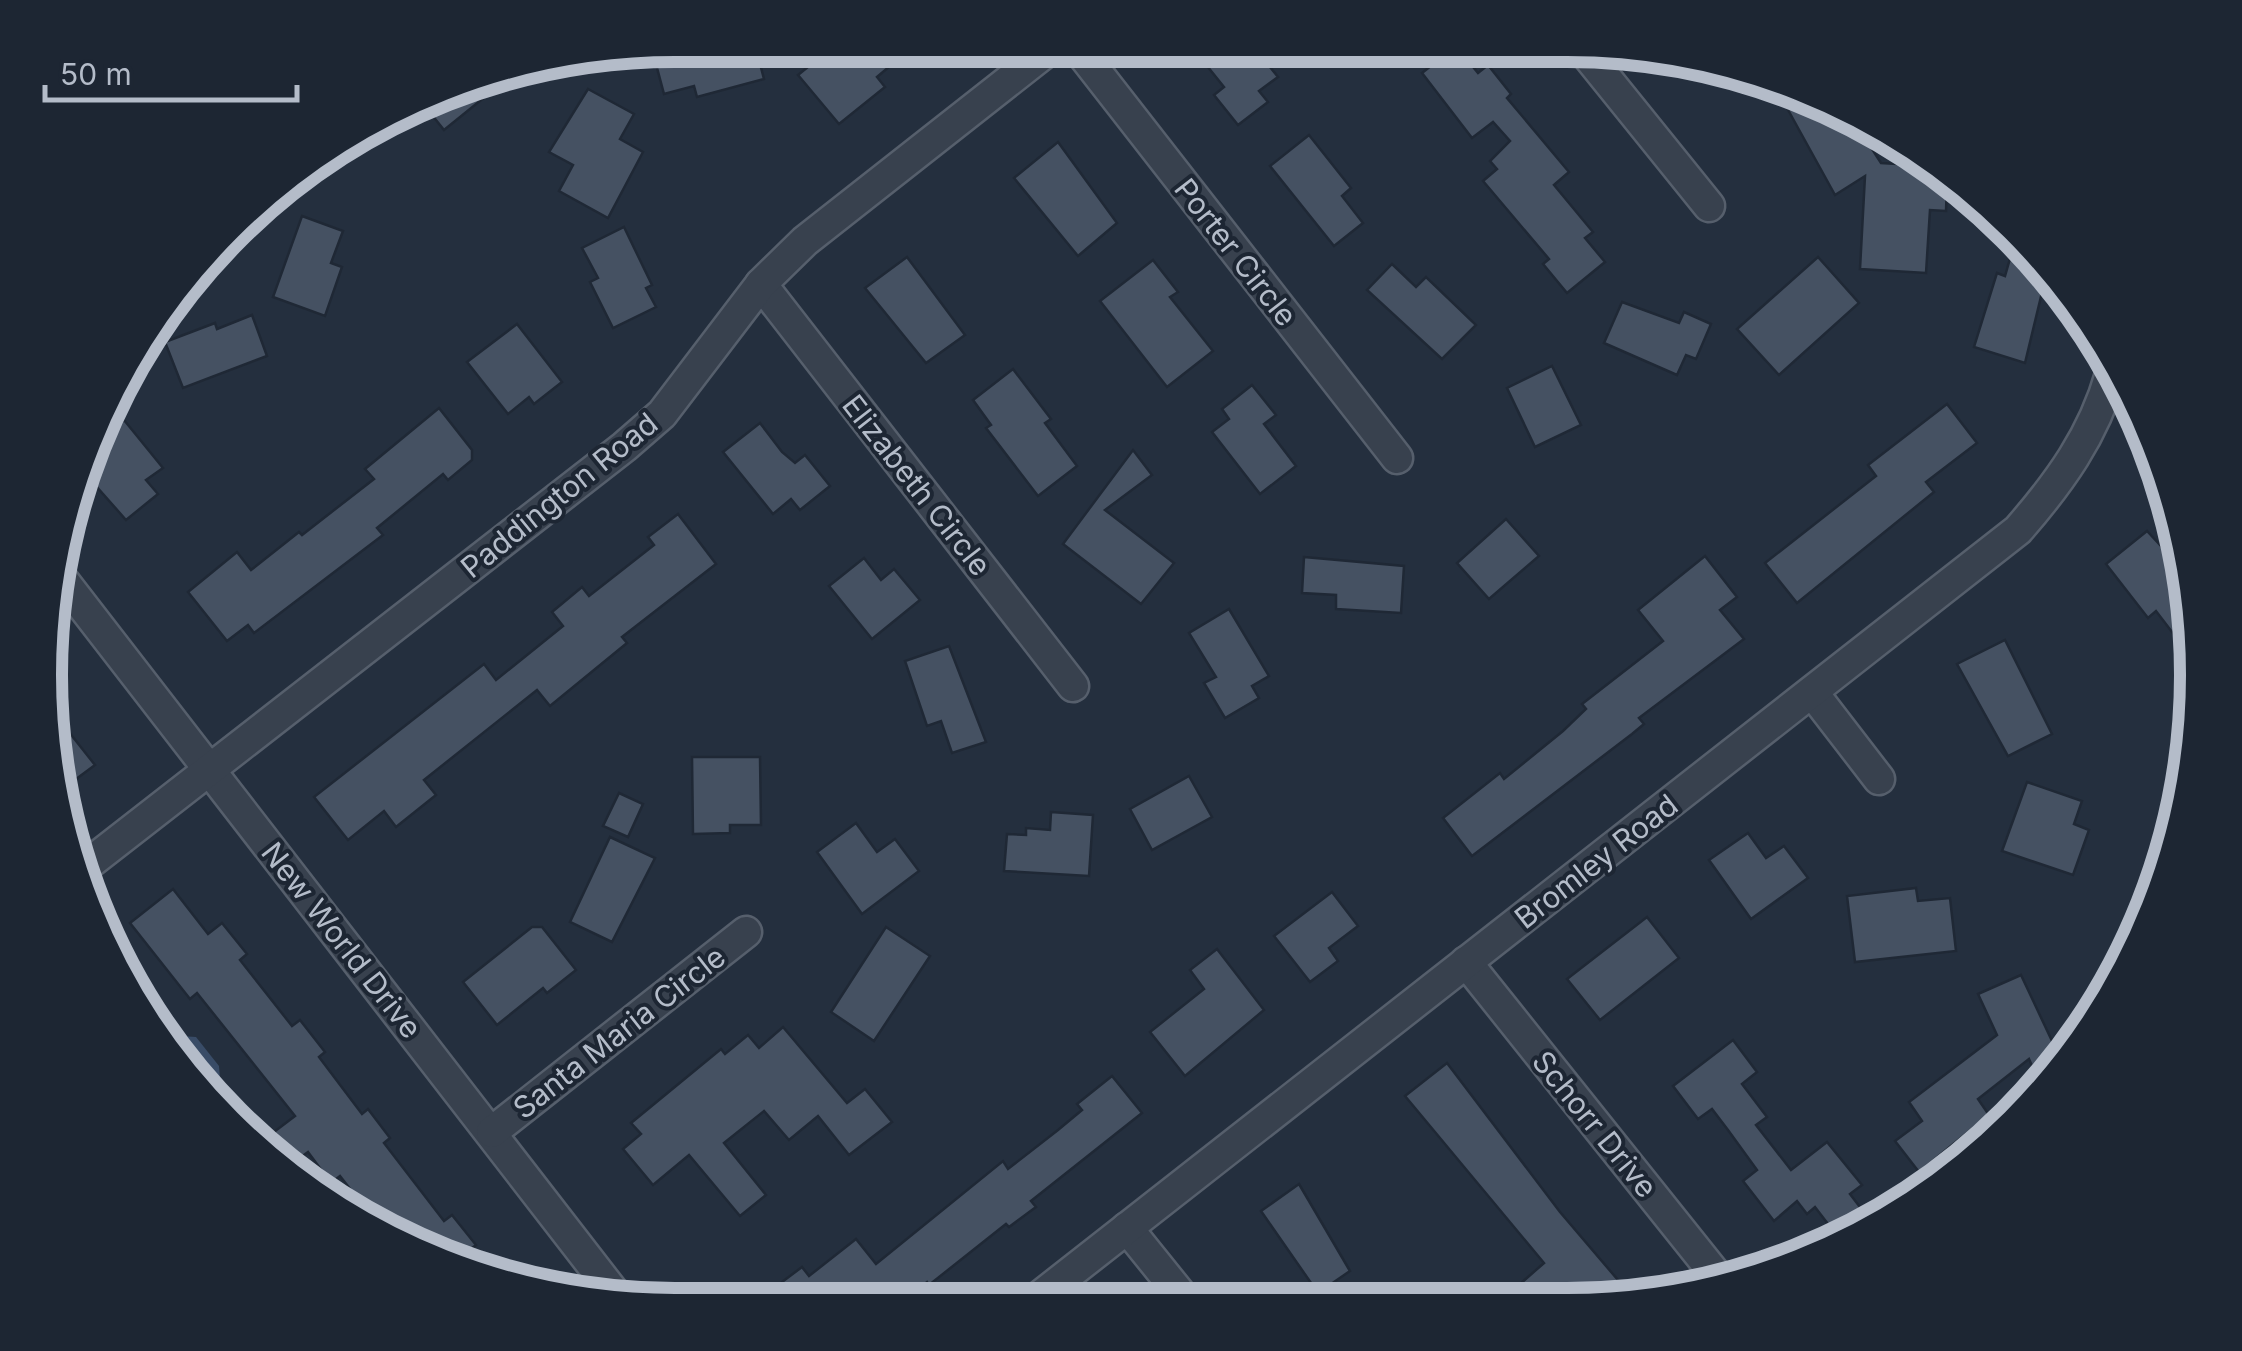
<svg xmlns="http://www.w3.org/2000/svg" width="2242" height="1351" font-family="Inter,sans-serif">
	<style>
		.water { fill: #394c67 }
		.building { fill: #455162; stroke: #1f2835; stroke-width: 2.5 }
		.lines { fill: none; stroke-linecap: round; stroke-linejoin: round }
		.street-casing { stroke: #565f6c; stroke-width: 35 }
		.street { stroke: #38414e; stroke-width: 30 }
		.labels { text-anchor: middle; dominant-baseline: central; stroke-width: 8; stroke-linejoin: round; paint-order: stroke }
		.street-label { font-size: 30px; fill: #b4bcc9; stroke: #1d2633 }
		.rim { fill: none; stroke: #b4bcc9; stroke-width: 12 }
	</style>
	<rect width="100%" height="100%" fill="#242f3e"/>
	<path class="water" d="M 181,1036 L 196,1037 L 219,1066 L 220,1079 L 206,1088 L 173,1055 Z"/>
	<g class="building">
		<path d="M 676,45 L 755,45 L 764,79 L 697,97 L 694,86 L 664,94 L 652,49 Z"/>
		<path d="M 835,45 L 915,45 L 877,77 L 885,87 L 839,124 L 798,75 Z"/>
		<path d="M 1191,46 L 1253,46 L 1278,77 L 1259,91 L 1268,102 L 1238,125 L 1214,95 L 1224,87 Z"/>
		<path d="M 1456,46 L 1478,73 L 1488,65 L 1511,94 L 1507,98 L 1569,172 L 1554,185 L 1593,232 L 1585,238 L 1605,262 L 1567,293 L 1543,264 L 1549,259 L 1483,181 L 1497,169 L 1490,161 L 1510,141 L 1493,122 L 1472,138 L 1422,73 Z"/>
		<path d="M 517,71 L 444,130 L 424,105 L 473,78 Z"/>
		<path d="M 588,89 L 634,114 L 620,139 L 643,152 L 608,218 L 559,191 L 573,165 L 549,152 Z"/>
		<path d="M 1806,96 L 1854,121 L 1881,163 L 1932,166 L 1947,182 L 1946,211 L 1930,210 L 1926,273 L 1860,269 L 1865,176 L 1835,195 L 1787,108 Z"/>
		<path d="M 1309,135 L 1351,188 L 1342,196 L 1363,223 L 1334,246 L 1270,166 Z"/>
		<path d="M 1058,142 L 1117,223 L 1078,256 L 1014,178 Z"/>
		<path d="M 302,216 L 343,231 L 331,263 L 342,267 L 325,316 L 273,297 Z"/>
		<path d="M 624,227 L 652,285 L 646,288 L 656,307 L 613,328 L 590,282 L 598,278 L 582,248 Z"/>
		<path d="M 2013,248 L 2045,280 L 2025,363 L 1974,347 L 1997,273 L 2005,276 Z"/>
		<path d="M 907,257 L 965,335 L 926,363 L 865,288 Z"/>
		<path d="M 1818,257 L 1859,303 L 1779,375 L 1737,329 Z"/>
		<path d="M 1153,260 L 1178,292 L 1170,297 L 1213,351 L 1167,387 L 1100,301 Z"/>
		<path d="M 1392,264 L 1416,287 L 1426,277 L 1476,325 L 1442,359 L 1367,290 Z"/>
		<path d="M 1622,302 L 1679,323 L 1684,312 L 1711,324 L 1696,359 L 1686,355 L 1677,375 L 1604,343 Z"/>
		<path d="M 252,315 L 267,356 L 183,388 L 165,342 L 215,323 L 217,329 Z"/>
		<path d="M 517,324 L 562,382 L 534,404 L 529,397 L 508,414 L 467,362 Z"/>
		<path d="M 1552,366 L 1581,425 L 1535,447 L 1507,388 Z"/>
		<path d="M 1013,369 L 1051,419 L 1045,423 L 1077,466 L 1038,496 L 986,428 L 991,425 L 973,400 Z"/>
		<path d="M 1252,385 L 1276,415 L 1264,424 L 1296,466 L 1260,494 L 1212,432 L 1229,419 L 1222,409 Z"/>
		<path d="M 1947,404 L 1977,443 L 1926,482 L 1934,492 L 1797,603 L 1765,563 L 1876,476 L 1868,465 Z"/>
		<path d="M 439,408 L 472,450 L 472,460 L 448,480 L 443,474 L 377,528 L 383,535 L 254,633 L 248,625 L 227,641 L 188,592 L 237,552 L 251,570 L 299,532 L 302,535 L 374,479 L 365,469 Z"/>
		<path d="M 124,420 L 163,468 L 146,480 L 158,494 L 126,520 L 81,469 L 104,421 L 112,431 Z"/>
		<path d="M 760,423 L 782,452 L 795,463 L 805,455 L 830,486 L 800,510 L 791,499 L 773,514 L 723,452 Z"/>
		<path d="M 1133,450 L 1152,475 L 1105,510 L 1174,563 L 1141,604 L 1063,544 Z"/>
		<path d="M 678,514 L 716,564 L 622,637 L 627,643 L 550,706 L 537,690 L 424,780 L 436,795 L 396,827 L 384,811 L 348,840 L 314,797 L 484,664 L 496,680 L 563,626 L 552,612 L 582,587 L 589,596 L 654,545 L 648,537 Z"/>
		<path d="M 1506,519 L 1539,556 L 1489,599 L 1457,563 Z"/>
		<path d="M 2147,531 L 2185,572 L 2185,649 L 2156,611 L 2148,618 L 2106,564 Z"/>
		<path d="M 1705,556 L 1737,597 L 1720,610 L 1744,639 L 1639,718 L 1644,724 L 1632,734 L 1472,856 L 1443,818 L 1500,773 L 1504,779 L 1563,731 L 1586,709 L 1582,704 L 1663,641 L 1638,610 Z"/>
		<path d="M 1304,557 L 1404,566 L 1401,613 L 1336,609 L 1336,595 L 1302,593 Z"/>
		<path d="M 864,558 L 881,580 L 894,569 L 920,600 L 872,639 L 829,586 Z"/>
		<path d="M 1229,609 L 1269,676 L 1252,686 L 1259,698 L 1225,718 L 1204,683 L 1216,677 L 1189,633 Z"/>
		<path d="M 2005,640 L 2052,734 L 2008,756 L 1957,664 Z"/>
		<path d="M 949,646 L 986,742 L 952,753 L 941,721 L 927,726 L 905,661 Z"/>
		<path d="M 50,708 L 95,765 L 64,788 L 59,762 Z"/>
		<path d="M 692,757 L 760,757 L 761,825 L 730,825 L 730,833 L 693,834 Z"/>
		<path d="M 1189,776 L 1212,817 L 1152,850 L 1130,809 Z"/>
		<path d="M 2027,782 L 2082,801 L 2074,824 L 2089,830 L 2073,875 L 2002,851 Z"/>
		<path d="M 619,793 L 643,804 L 628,837 L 603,826 Z"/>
		<path d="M 1051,812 L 1093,815 L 1089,876 L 1004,871 L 1007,834 L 1026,835 L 1026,828 L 1050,830 Z"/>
		<path d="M 856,823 L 877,852 L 895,839 L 919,871 L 862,914 L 817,852 Z"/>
		<path d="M 1748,833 L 1766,858 L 1784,846 L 1808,878 L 1751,919 L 1709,860 Z"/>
		<path d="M 610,837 L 655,858 L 612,942 L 570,922 Z"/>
		<path d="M 1916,888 L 1918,901 L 1950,898 L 1956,951 L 1855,962 L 1847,896 Z"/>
		<path d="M 173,889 L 208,934 L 222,923 L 247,954 L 240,960 L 292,1026 L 300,1020 L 325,1052 L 319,1057 L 362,1114 L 368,1109 L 390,1138 L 384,1143 L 444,1221 L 452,1215 L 476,1245 L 453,1263 L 379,1226 L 340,1176 L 331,1183 L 308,1152 L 289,1166 L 262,1141 L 295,1116 L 197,993 L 190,999 L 130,923 Z"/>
		<path d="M 1332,892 L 1358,926 L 1329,948 L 1338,961 L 1310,982 L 1274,936 Z"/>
		<path d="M 1647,917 L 1679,958 L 1600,1020 L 1567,979 Z"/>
		<path d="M 532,927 L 542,927 L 576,970 L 547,993 L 543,988 L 497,1025 L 463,982 Z"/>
		<path d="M 886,927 L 930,956 L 874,1041 L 831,1012 Z"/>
		<path d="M 1217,949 L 1264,1010 L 1185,1076 L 1150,1032 L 1204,989 L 1190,970 Z"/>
		<path d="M 2021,975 L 2052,1041 L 2090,1026 L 2040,1084 L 2029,1059 L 1978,1099 L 1989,1115 L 1919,1172 L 1895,1141 L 1922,1121 L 1909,1102 L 1997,1035 L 1978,994 Z"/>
		<path d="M 783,1027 L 847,1103 L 865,1089 L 892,1122 L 849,1155 L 818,1116 L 789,1140 L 764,1111 L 724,1143 L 766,1195 L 740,1216 L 689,1155 L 653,1185 L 623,1149 L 641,1134 L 631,1123 L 721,1049 L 725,1054 L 748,1035 L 759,1048 Z"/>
		<path d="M 1733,1040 L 1757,1072 L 1742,1084 L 1767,1117 L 1756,1125 L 1791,1170 L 1827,1142 L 1862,1185 L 1850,1194 L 1866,1215 L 1838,1237 L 1815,1207 L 1807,1214 L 1797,1201 L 1774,1221 L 1743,1181 L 1757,1170 L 1728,1130 L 1712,1109 L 1698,1119 L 1673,1086 Z"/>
		<path d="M 1447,1063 L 1560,1212 L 1635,1300 L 1538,1305 L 1520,1284 L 1544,1263 L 1405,1096 Z"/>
		<path d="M 1112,1076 L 1142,1113 L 1031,1201 L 1036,1207 L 1009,1227 L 1006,1224 L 929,1285 L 927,1282 L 898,1305 L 774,1305 L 786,1295 L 778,1285 L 802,1267 L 809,1276 L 856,1239 L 876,1264 L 1003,1161 L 1008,1169 L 1058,1130 L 1082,1110 L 1077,1104 Z"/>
		<path d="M 1299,1184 L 1350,1271 L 1318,1293 L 1261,1211 Z"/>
	</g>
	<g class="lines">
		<defs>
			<g id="street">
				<path d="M 1076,46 L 1397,458"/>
				<path d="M 1580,46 L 1709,206"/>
				<path d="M 761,284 L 1073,686"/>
				<path d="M 61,578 L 621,1302"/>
				<path d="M 1812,692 L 1879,779"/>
				<path d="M 78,872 L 624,447 L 662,414 L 761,284 L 805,241 L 1053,46"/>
				<path d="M 1466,962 L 1724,1285"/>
				<path d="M 492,1132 L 746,932"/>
				<path d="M 1127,1228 L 1189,1305"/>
				<path d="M 1029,1305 L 2018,530 C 2059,483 2094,435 2111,374"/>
			</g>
		</defs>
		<use href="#street" class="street-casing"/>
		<use href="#street" class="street"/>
	</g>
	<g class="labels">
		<g class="street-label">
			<text transform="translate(1236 252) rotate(52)">Porter Circle</text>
			<text transform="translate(917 485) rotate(52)">Elizabeth Circle</text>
			<text transform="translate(559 495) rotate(-39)">Paddington Road</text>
			<text transform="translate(1596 861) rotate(-38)">Bromley Road</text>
			<text transform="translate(342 940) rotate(52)">New World Drive</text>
			<text transform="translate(619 1032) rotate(-38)">Santa Maria Circle</text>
			<text transform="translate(1595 1124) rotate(51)">Schorr Drive</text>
		</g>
	</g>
	<path d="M0 0H2242V1351H0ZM675 62H1567A613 613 0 0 1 2180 675V675A613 613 0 0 1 1567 1288H675A613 613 0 0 1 62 675V675A613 613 0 0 1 675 62Z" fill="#1d2633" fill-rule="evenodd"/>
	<path class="rim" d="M675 62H1567A613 613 0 0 1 2180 675V675A613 613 0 0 1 1567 1288H675A613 613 0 0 1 62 675V675A613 613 0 0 1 675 62Z"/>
	<path d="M45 85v15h252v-15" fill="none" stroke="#b4bcc9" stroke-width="5"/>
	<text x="60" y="85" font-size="30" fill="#b4bcc9" stroke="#1d2633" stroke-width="8" paint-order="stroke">50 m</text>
</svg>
